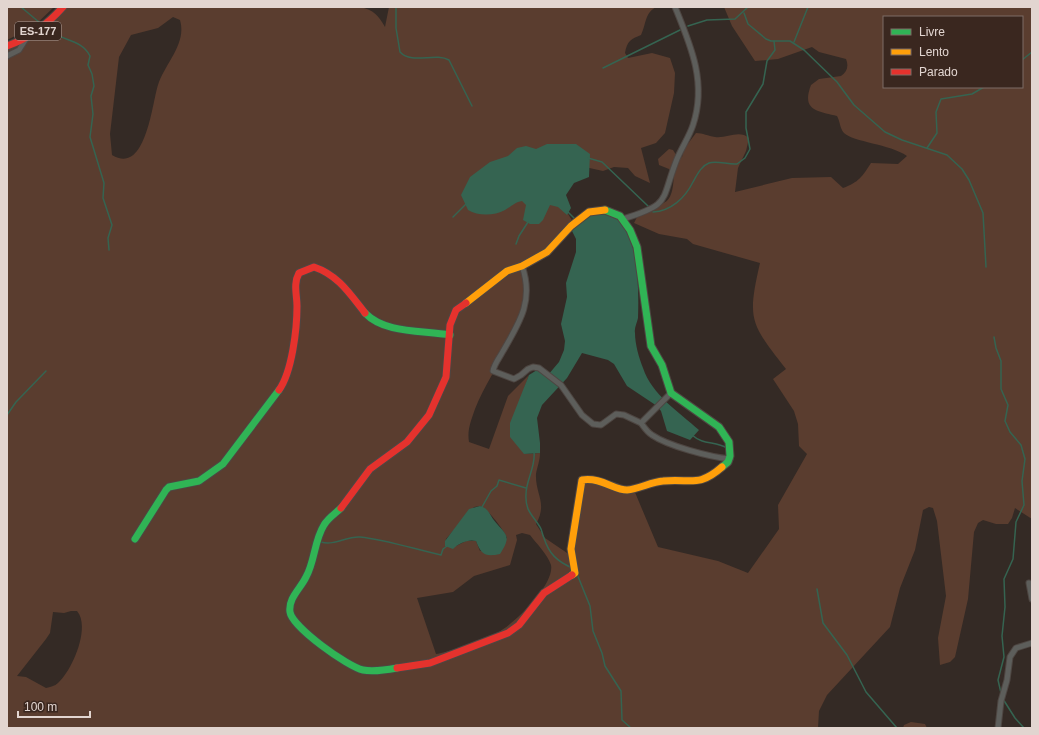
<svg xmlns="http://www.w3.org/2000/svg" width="1039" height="735" font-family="Arial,sans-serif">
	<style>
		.green { fill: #5a3d2f; fill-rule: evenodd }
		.water { fill: #356451 }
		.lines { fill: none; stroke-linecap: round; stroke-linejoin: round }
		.stream { stroke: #356451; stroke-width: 1.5 }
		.street-casing { stroke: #4e4642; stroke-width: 7 }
		.fast-casing { stroke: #4e4642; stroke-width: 9 }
		.slow-casing { stroke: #4e4642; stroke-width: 9 }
		.jam-casing { stroke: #4e4642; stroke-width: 9 }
		.street { stroke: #5d5e5b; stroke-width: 5 }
		.fast { stroke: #30b455; stroke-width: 7 }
		.slow { stroke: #ff9f0a; stroke-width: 7 }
		.jam { stroke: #e5322d; stroke-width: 7 }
		.labels { text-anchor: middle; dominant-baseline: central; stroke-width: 4; stroke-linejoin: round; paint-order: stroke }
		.shield { fill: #3a271f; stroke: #b0a19b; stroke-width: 1 }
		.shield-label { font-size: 11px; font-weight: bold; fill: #e2d5d0 }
	</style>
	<rect width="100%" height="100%" fill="#342a25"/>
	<g class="green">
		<path d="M 7,7 L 54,7 L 33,27 L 7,40 Z"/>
		<path d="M 64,7 L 360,7 C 374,10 378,15 385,27 L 389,7 L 657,7 C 645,11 646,25 641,35 C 631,39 627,41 625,53 L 628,58 L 652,53 L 670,58 L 675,73 L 674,93 L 665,133 L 656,143 L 641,148 L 650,183 L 635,176 L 628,168 L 614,167 L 603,171 L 585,167 L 557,195 L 574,224 C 570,241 540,256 525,265 C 526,271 528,278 528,283 C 527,327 491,369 475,409 C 471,421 467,430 469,442 L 489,449 L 508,396 L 529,375 L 524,389 L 524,454 L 540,453 C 540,461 537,467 536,474 C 535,494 548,503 536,524 L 545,538 L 573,557 L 575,518 L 586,478 L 634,490 L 658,547 L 718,561 L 748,573 L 779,529 L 778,505 L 807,454 L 799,446 L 798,424 L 794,411 L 773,379 L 786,369 C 750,323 747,320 760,263 L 693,244 L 687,239 L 659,234 L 634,223 L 640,211 L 642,212 L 657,201 L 661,204 C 673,201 673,186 674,175 L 669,169 L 659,165 L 658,159 L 669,149 L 673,150 L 678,158 L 682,157 L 684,149 L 696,133 C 703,133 708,136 715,137 C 726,139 739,129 749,138 L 746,151 L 738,168 L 735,192 L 792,178 L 831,177 L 843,188 C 859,182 862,177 871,163 L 898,164 L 907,156 C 890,144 853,142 844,133 C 840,129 840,121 837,116 C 818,111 801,111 811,85 L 819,79 L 841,76 C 847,72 849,66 846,59 L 819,52 L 812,47 L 778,59 L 755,61 L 732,26 L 724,7 L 1032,7 L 1032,519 L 1015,508 L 1012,518 L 1008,524 L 996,524 L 983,520 L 978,523 L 974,532 L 968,599 L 955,657 L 950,662 L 940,665 L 938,638 L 946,596 L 937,521 L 933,508 L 929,507 L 923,510 L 915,550 L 900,588 L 890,627 L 827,695 L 819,711 L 818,728 L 7,728 L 7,47 L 19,43 ZM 173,17 L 180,20 C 187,44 165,63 158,85 C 152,103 146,176 112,155 L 110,134 L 119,57 L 131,35 L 158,28 ZM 884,17 L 1022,17 L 1022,87 L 884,87 ZM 480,506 C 488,509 504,530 507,538 L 480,551 L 476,541 L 466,541 L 456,546 L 445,546 L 446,539 L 474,507 ZM 522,533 L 530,535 C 536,543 548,555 551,565 C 555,585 513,625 497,633 C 487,639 446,653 436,654 L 417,598 L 453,592 L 474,576 L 510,565 L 517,540 L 516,535 ZM 71,611 L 77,611 C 91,627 72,671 58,683 C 55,686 50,687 46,688 L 26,677 L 17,676 L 46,639 L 50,633 L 53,612 L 64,613 Z"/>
		<path d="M 911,722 L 925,724 L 927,728 L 903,728 L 904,725 Z"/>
	</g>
	<g class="water">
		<path d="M 547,144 L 576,144 L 590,154 L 589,177 L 574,183 L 566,195 L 571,208 L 567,215 L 558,207 L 550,205 L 543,220 L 539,224 L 530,224 L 523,220 L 526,205 L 522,201 C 515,202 512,206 505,210 C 494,216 478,216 468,210 L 461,195 L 470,177 L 490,162 L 508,156 L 517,148 L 526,146 L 536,149 Z"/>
		<path d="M 612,213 C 639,228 639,290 638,318 C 637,323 634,328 635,333 C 635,344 639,358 643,368 C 652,395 679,412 699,430 L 690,440 L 667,431 L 661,411 L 657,406 L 627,386 L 614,364 L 608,360 L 582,353 L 567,378 L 542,405 L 537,418 L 540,443 L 540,453 L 524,454 L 510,437 L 510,423 L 529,375 L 537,370 L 548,375 L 559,362 L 564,350 L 565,341 L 561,324 L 567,297 L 566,283 L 576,252 L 576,239 L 572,231 L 574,226 L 587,215 Z"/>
		<path d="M 480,506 C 488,508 489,513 493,519 C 505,535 513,534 500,554 C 486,557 481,555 476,541 C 468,539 459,543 453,549 L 445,546 L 445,541 L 469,509 Z"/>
	</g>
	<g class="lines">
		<g class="stream">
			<path d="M 21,7 L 40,23"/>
			<path d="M 396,7 L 396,28 L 400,52 C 412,65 435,52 449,60 L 472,106"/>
			<path d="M 744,13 L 748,24 L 766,39 L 771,41 L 790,41 L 804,50 L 837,82 L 854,105 L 885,132 L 902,140 L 947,155 L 962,169 L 969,180 L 983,213 L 986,267"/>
			<path d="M 688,26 L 707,20 L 735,19 L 748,7"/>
			<path d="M 47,29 C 61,41 82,39 90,56 L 88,65 L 92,74 L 94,86 L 91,96 L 93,114 L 90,137 L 104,183 L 103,198 L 112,225 L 108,238 L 109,250"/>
			<path d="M 794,42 L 808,7"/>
			<path d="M 1022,60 L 1032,52"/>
			<path d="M 603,68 L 680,30"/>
			<path d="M 927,148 L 937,133 L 936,112 L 941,99 L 972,94 L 984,87"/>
			<path d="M 588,158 L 602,162 L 648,206"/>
			<path d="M 568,212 L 575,219"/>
			<path d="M 653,212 C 671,211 685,198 693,182 C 697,175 701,166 709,163 C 717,160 728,165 737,164 L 745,158 L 750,149 L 746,128 L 746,112 L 763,84 L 767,61 L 775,50 L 774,41"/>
			<path d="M 453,217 L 466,204"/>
			<path d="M 516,244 L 519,236 L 528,222"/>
			<path d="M 994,337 L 996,348 L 1001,361 L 1001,389 L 1008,405 L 1005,421 L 1010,432 L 1021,445 L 1025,459 L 1022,481 L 1024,505 L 1016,522 L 1013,559 L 1004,579 L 1005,607 L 1002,636 L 1004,657 L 998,680 L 1001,693"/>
			<path d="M 7,415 L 16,402 L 46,371"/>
			<path d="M 692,435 C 703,445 715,441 727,448"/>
			<path d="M 534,452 C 536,466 526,480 526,494 C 525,511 532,514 540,527 C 542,530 542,534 544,538 C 549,554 557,561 572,568"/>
			<path d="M 482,507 L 491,491 L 497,486 L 499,480 L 526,488"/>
			<path d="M 321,542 C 335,546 346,536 360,537 C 387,540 414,549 441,555 L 443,549 L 447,546"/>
			<path d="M 577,574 L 590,606 L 593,631 L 602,653 L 605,666 L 621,691 L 622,720 L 631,728"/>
			<path d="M 817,589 L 823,623 L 847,655 L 866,692 L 897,728"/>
			<path d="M 1003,699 L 1015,718 L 1024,728"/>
		</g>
		<defs>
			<g id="street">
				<path d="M 7,56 L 19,50 L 26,39"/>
				<path d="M 623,219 C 672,204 660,202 677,159 C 682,147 689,137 693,125 C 707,83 691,46 675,7"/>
				<path d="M 522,266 C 534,300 520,322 503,351 C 500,357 494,364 493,371 L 514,379 L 521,375 L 528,369 L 533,367 L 539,368 L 561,385 L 582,415 L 593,424 L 601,425 L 616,414 L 624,415 L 641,423"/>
				<path d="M 671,393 L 641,423 C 644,427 647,432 652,435 C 668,446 710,457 730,459"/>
				<path d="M 1029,583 L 1032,599"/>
				<path d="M 998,728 L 1001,701 L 1007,680 L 1010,657 L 1016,648 L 1032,643"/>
			</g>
			<g id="fast">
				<path d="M 605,210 L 620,216 L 630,230 L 637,247 L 651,346 L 662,365 L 671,393 L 719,427 L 729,442 L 730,456 L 728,462 L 722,467"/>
				<path d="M 365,313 C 385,334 423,330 450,335"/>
				<path d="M 341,508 C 336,513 328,518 324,525 C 314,541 315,561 306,577 C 301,588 288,598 290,612 C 292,627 348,667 363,670 C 373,672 386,670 397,668"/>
				<path d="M 135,539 L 166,490 L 169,487 L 199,481 L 223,464 L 279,390"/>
			</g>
			<g id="slow">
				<path d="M 466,303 L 507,271 L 522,266 L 547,252 L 571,226 L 589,212 L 605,210"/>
				<path d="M 572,575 L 575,573 L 571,549 L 582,480 C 601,477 614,490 627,490 C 639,489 651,482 663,481 C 691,478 698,488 722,467"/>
			</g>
			<g id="jam">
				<path d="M 7,46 C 30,38 47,25 63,7"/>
				<path d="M 279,390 C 292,372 297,329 297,306 C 297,295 293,284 299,273 L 314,267 C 338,275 350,294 365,313"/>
				<path d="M 341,508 L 370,469 L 407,442 L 429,415 L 446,377 L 450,325 L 456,310 L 466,303"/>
				<path d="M 397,668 L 430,663 L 508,633 L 519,625 L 544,593 L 572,575"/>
			</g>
		</defs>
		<use href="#street" class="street-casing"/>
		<use href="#fast" class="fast-casing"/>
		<use href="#slow" class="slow-casing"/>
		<use href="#jam" class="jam-casing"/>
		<use href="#street" class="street"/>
		<use href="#fast" class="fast"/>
		<use href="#slow" class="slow"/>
		<use href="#jam" class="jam"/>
	</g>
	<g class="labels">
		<rect class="shield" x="15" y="22" width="46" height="18" rx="3"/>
		<g class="shield-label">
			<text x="38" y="31">ES-177</text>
		</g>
	</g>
	<rect width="1039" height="735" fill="none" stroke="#e2d5d0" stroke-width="16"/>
	<rect x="883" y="16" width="140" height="72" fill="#3a271f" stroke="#7d6d66"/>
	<rect x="891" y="29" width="20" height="6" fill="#30b455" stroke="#7d6d66"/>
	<text x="919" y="36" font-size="12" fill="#e2d5d0">Livre</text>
	<rect x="891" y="49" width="20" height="6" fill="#ff9f0a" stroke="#7d6d66"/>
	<text x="919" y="56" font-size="12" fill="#e2d5d0">Lento</text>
	<rect x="891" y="69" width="20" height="6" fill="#e5322d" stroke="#7d6d66"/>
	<text x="919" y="76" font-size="12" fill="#e2d5d0">Parado</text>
	<path d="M18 711v6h72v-6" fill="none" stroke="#e2d5d0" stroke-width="2"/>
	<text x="24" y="711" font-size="12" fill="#e2d5d0" stroke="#3a271f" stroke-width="3" paint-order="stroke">100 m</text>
</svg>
